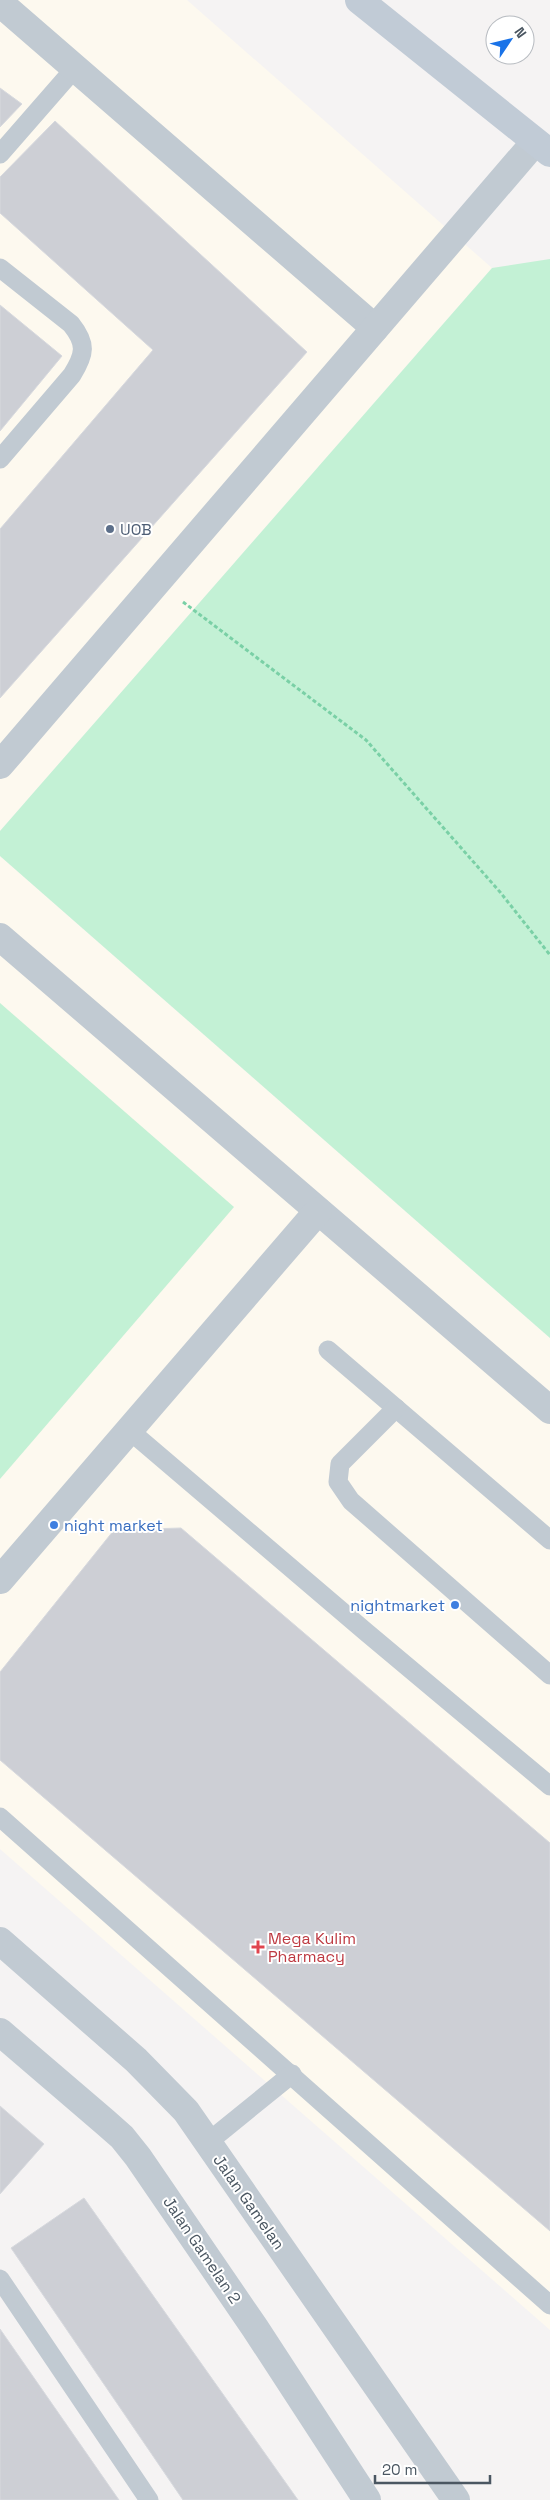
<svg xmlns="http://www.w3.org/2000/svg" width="550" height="2500" font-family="'Space Grotesk',sans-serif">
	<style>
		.commercial { fill: #fdf9ef }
		.green { fill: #c3f1d5 }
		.building { fill: #cdcfd5; stroke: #d7d9de }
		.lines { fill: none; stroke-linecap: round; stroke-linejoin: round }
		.path { stroke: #7ad0a6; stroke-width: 3; stroke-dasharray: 4 2.5; stroke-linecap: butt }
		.lane { stroke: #c1cad2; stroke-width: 19 }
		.street { stroke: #c1cad2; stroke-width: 28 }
		.secondary { stroke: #c1cbd6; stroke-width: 28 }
		.service-dot { fill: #5c6f8a; stroke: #fff; stroke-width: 2 }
		.shop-dot { fill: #3f7fe0; stroke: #fff; stroke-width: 2 }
		.health-dot { fill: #e0444e; stroke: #fff; stroke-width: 2 }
		.labels { text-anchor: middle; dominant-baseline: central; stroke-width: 4; stroke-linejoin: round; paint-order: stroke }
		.service-label { font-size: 16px; fill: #4e5e75; stroke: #fff; text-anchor: start }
		.shop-label { font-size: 16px; fill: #366cbe; stroke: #fff; text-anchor: start }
		.health-label { font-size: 16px; fill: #be3a42; stroke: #fff; text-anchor: start }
		.street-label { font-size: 16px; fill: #4a5661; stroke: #fff }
	</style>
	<rect width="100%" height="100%" fill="#f5f3f3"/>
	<g class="commercial">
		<path d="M 0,0 L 187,0 L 492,268 L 0,831 Z"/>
		<path d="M 0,856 L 550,1338 L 550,2330 L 0,1849 Z"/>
	</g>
	<g class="green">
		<path d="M 550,259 L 550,1338 L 0,856 L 0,831 L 492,268 Z"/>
		<path d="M 0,1003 L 234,1207 L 0,1479 Z"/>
	</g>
	<g class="building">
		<path d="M 0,88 L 22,104 L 0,127 Z"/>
		<path d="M 55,121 L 307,352 L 0,698 L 0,529 L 153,350 L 0,213 L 0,177 Z"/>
		<path d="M 0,305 L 62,356 L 0,431 Z"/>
		<path d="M 181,1528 L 550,1843 L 550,2231 L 0,1760 L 0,1672 L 114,1530 Z"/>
		<path d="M 0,2106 L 44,2144 L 0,2194 Z"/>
		<path d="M 84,2198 L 298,2500 L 183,2500 L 11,2248 Z"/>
		<path d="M 0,2329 L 119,2500 L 0,2500 Z"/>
	</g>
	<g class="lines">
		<path class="path" d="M 183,602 L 366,740 L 500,892 L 550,955"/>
		<g class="lane">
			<path d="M 0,154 L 75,68"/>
			<path d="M 0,268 L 71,324 C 87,344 85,354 72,375 L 0,459"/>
			<path d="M 328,1350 L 550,1540"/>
			<path d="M 396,1408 L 340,1464 L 338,1482 L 351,1501 L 550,1675"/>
			<path d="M 129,1430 L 366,1632 L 550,1786"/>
			<path d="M 0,1817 L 550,2305"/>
			<path d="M 207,2143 L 292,2074"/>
			<path d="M 0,2279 L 149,2500"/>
		</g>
		<g class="street">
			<path d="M 0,3 L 375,328"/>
			<path d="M 0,765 L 535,142"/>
			<path d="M 0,937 L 550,1410"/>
			<path d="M 0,1580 L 318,1211"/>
			<path d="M 0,1941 L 136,2060 L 186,2111 L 456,2500"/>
			<path d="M 0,2032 L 105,2122 L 122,2137 L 138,2157 L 255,2328 L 367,2500"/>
		</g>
		<path class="secondary" d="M 359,0 L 550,153"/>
	</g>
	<circle class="service-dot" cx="110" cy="529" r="5"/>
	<g class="shop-dot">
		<circle cx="54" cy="1525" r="5"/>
		<circle cx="455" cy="1605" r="5"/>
	</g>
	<path class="health-dot" d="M255.5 1939.5h5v5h5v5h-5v5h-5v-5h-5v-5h5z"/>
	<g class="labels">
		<g class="service-label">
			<text x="120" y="529">UOB</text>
		</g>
		<g class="shop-label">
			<text x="64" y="1525">night market</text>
			<text x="445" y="1605" text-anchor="end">nightmarket</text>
		</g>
		<g class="health-label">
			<text x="268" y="1938">Mega Kulim<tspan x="268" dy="18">Pharmacy</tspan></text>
		</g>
		<g class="street-label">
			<text transform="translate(249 2202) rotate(55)">Jalan Gamelan</text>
			<text transform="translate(202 2250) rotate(56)">Jalan Gamelan 2</text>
		</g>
	</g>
	<g transform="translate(510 40) rotate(55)"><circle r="24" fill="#ffffff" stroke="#b7bbc0"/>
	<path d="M0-4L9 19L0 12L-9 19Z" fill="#1a73e8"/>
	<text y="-8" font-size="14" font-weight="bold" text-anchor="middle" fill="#4a5661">N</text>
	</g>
	<path d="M375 2475v8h115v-8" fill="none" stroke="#4a5661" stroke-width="2.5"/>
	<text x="382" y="2475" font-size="15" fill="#4a5661" stroke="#ffffff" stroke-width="4" paint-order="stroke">20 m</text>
</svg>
